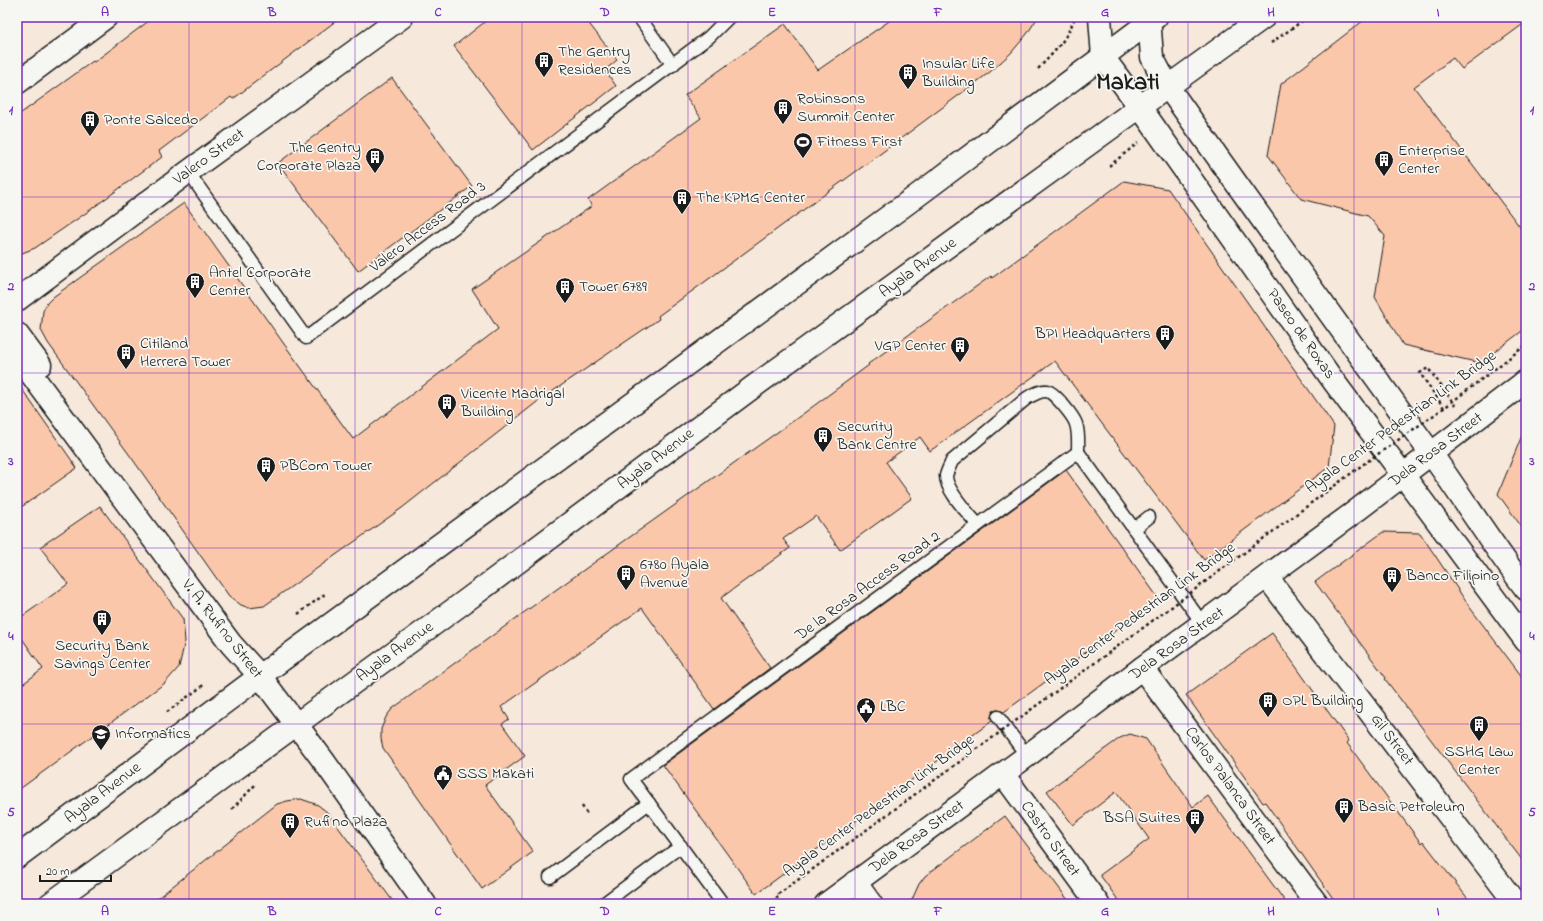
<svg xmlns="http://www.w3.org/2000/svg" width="1543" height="921" font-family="'Indie Flower',sans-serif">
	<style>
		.building { fill: #fac7aa; stroke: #1c1c1c }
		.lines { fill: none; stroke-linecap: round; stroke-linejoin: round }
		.service-casing { stroke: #1c1c1c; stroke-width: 15 }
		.minor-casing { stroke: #1c1c1c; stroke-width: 25 }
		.tertiary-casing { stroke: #1c1c1c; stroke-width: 25 }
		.secondary-casing { stroke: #1c1c1c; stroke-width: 25 }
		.path { stroke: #1c1c1c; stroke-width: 2.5; stroke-dasharray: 3 3; stroke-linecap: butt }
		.service { stroke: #f6f6f2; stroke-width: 12 }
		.minor { stroke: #f6f6f2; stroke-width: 22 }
		.tertiary { stroke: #f6f6f2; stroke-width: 22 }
		.secondary { stroke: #f6f6f2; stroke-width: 22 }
		.path-bridge { stroke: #1c1c1c; stroke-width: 2.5; stroke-dasharray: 3 3; stroke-linecap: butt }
		.grid { fill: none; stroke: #7b2cbf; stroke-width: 1; stroke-opacity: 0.55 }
		.labels { text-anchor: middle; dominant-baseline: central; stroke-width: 3.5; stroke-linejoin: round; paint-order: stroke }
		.poi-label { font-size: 16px; fill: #1c1c1c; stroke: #f6f6f2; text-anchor: start }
		.street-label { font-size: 16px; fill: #1c1c1c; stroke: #f6f6f2 }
		.town-label { font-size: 24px; font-weight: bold; fill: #1c1c1c; stroke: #f6f6f2 }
		.neatline { fill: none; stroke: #7b2cbf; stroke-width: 1.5 }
		.grid-label { font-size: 13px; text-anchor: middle; font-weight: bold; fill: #7b2cbf }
	</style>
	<rect width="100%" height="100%" fill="#f7e8dc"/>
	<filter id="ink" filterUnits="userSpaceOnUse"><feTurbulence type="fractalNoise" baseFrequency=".025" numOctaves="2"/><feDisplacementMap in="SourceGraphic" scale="8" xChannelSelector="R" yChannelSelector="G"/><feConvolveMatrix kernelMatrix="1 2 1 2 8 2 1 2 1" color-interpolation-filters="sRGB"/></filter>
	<g filter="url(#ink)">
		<g class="building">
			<path d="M 154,17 L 341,17 L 233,99 L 231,97 L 159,151 L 162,157 L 86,213 L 35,248 L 17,255 L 17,116 L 93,61 L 94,62 Z"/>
			<path d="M 491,17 L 584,17 L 617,60 L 605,70 L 616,86 L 533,150 L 454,46 Z"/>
			<path d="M 895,17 L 1038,17 L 1027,34 L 1011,53 L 990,72 L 880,154 L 658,316 L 659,319 L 537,402 L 402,508 L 264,606 L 249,608 L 241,605 L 229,596 L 131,457 L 48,343 L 41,330 L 43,311 L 47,303 L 53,297 L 184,203 L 284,344 L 353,439 L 498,329 L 472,289 L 592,206 L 588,200 L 701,118 L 685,95 L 785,24 L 818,70 Z"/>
			<path d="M 1368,17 L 1526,17 L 1526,22 L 1462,69 L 1453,58 L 1414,87 L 1526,235 L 1526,328 L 1480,363 L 1403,345 L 1375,297 L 1385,236 L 1368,216 L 1301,199 L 1268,155 L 1281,84 Z"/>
			<path d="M 392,78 L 472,186 L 358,271 L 278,163 Z"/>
			<path d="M 1124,181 L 1168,189 L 1334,426 L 1329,467 L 1204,560 L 1055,361 L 930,451 L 920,437 L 886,462 L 912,498 L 840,550 L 816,516 L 783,539 L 790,548 L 721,598 L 770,668 L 714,709 L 642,608 L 501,707 L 509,719 L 502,724 L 525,756 L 485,785 L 533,852 L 482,889 L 383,748 L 381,739 L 381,729 L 386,717 L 392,709 L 526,611 L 800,416 L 869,365 L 868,364 L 991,276 L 992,278 Z"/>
			<path d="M 17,382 L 77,468 L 17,510 Z"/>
			<path d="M 1525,428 L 1526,428 L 1526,533 L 1498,494 Z"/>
			<path d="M 1066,470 L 1159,599 L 1004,712 L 998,710 L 993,711 L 991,717 L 992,721 L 756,894 L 663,765 Z"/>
			<path d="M 100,506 L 183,619 L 185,641 L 179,667 L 165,683 L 17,791 L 17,688 L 43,669 L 17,631 L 17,620 L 68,584 L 40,547 Z"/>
			<path d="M 1383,532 L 1420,533 L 1471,609 L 1526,682 L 1526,865 L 1385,679 L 1386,678 L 1315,582 Z"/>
			<path d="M 1272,633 L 1349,741 L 1347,743 L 1421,843 L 1423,841 L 1472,904 L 1337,904 L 1265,802 L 1263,803 L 1186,695 Z"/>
			<path d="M 1130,734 L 1146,739 L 1193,807 L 1208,796 L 1287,904 L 1121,904 L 1100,875 L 1149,839 L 1116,792 L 1073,825 L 1047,791 L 1120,738 Z"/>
			<path d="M 301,799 L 318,805 L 327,812 L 395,904 L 150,904 L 277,804 L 287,801 Z"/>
			<path d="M 1005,816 L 1071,904 L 910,904 L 919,884 L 925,876 Z"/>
		</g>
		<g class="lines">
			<defs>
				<g id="service">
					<path d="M 639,17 L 673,65"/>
					<path d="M 188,172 L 306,338 L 709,37 L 729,17"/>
					<path d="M 1078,452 L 1203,624"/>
					<path d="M 978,525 C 969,514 946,491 946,476 C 947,471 950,466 952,461 L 1027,398 C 1033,395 1040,390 1047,391 C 1054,392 1074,417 1076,424 C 1079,433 1078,443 1078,452"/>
					<path d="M 1134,529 L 1149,517"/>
					<path d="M 998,717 L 1027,756"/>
					<path d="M 550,877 L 649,803"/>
					<path d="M 603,904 L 681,846"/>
					<path d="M 723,904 L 631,779 L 1078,452"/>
				</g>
				<g id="minor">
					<path d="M 17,83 L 106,17"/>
					<path d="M 1267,577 L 1516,904"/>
					<path d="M 1142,668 L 1317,904"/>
					<path d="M 1003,774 L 1098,904"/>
				</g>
				<g id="tertiary">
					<path d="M 17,300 L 188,172 L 402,17"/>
					<path d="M 17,334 L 40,365"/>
					<path d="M 17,355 L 231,644 L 260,676 L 323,760 L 425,904"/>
					<path d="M 855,882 L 871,904"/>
					<path d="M 826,904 L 1027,756 L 1142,668 L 1352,514 L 1526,381"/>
				</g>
				<g id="secondary">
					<path d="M 1100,17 L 1103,57 L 1140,107 L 1332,379 L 1526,641"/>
					<path d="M 1149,17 L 1152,57 L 1168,87 C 1254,209 1342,331 1430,452 C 1463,498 1492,545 1526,589"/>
					<path d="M 17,857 L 260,676 L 910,201 L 1156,17"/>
					<path d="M 50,904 L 460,605 L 753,387 L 1264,17"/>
				</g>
			</defs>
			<use href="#service" class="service-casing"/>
			<use href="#minor" class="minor-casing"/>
			<use href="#tertiary" class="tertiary-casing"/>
			<use href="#secondary" class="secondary-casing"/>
			<g class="path">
				<path d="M 1271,43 L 1308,17"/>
				<path d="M 1038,69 C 1055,51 1066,41 1075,17"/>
				<path d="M 1109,166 L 1138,143"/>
				<path d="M 1444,408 L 1420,373 L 1428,368 L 1455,405"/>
				<path d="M 298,614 L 325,594"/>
				<path d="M 167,712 L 205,684"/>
				<path d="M 582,806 L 587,814"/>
				<path d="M 232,809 L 256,784"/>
			</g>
			<use href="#service" class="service"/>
			<use href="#minor" class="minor"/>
			<use href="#tertiary" class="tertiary"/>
			<use href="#secondary" class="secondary"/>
			<path class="path-bridge" d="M 781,904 L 776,896 L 1170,608 L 1365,463 L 1444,408 L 1526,345"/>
		</g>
	</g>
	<path class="grid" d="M 189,17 L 189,904M 355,17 L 355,904M 522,17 L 522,904M 688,17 L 688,904M 855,17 L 855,904M 1021,17 L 1021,904M 1188,17 L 1188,904M 1354,17 L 1354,904M 17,197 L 1526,197M 17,373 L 1526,373M 17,548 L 1526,548M 17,724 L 1526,724"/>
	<defs>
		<symbol id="building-pin" viewBox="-11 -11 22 30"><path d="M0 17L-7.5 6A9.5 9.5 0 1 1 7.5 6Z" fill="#1c1c1c" stroke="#f6f6f2"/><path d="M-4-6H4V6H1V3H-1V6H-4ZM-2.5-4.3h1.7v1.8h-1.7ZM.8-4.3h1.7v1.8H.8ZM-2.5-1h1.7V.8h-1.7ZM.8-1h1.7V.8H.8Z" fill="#fff"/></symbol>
		<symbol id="stadium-pin" viewBox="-11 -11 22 30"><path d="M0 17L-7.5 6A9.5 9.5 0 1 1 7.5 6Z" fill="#1c1c1c" stroke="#f6f6f2"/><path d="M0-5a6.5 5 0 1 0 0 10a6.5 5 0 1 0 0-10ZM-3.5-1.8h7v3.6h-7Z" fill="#fff"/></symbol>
		<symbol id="civic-pin" viewBox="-11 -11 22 30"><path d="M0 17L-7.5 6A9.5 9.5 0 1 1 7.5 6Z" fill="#1c1c1c" stroke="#f6f6f2"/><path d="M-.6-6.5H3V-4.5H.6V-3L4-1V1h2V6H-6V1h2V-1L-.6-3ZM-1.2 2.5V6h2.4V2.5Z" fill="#fff"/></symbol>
		<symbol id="school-pin" viewBox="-11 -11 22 30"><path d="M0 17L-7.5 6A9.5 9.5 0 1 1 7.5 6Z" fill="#1c1c1c" stroke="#f6f6f2"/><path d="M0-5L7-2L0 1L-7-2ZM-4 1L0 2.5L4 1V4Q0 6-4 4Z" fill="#fff"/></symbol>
	</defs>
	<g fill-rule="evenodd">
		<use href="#building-pin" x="533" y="50" width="22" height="30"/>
		<use href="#building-pin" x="897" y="62" width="22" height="30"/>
		<use href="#building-pin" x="772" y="97" width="22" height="30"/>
		<use href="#building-pin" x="79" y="109" width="22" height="30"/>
		<use href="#stadium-pin" x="792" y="131" width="22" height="30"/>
		<use href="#building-pin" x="364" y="146" width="22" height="30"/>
		<use href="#building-pin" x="1373" y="149" width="22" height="30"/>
		<use href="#building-pin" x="671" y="187" width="22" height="30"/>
		<use href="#building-pin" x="184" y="271" width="22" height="30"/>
		<use href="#building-pin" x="554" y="276" width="22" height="30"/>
		<use href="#building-pin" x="1154" y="323" width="22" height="30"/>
		<use href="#building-pin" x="949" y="335" width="22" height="30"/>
		<use href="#building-pin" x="115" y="342" width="22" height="30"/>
		<use href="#building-pin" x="436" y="392" width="22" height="30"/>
		<use href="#building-pin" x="812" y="425" width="22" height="30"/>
		<use href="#building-pin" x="255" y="455" width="22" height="30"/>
		<use href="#building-pin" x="615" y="563" width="22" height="30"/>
		<use href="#building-pin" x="1381" y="565" width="22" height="30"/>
		<use href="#building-pin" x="91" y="608" width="22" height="30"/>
		<use href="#building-pin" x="1257" y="690" width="22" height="30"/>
		<use href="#civic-pin" x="855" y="696" width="22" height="30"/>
		<use href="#building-pin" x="1468" y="714" width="22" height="30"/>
		<use href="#school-pin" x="90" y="723" width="22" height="30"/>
		<use href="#civic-pin" x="432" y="763" width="22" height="30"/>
		<use href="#building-pin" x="1333" y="796" width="22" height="30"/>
		<use href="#building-pin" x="1184" y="807" width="22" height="30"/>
		<use href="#building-pin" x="279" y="811" width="22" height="30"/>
	</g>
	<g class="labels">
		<g class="poi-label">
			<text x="558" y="52">The Gentry<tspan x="558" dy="18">Residences</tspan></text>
			<text x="922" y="64">Insular Life<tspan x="922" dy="18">Building</tspan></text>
			<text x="797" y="99">Robinsons<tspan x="797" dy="18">Summit Center</tspan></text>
			<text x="104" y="120">Ponte Salcedo</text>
			<text x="817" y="142">Fitness First</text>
			<text x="361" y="148" text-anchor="end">The Gentry<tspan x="361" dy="18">Corporate Plaza</tspan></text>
			<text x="1398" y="151">Enterprise<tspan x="1398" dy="18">Center</tspan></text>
			<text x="696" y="198">The KPMG Center</text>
			<text x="209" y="273">Antel Corporate<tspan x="209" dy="18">Center</tspan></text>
			<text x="579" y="287">Tower 6789</text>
			<text x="1151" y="334" text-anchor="end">BPI Headquarters</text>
			<text x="140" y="344">Citiland<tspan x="140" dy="18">Herrera Tower</tspan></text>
			<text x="946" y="346" text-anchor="end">VGP Center</text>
			<text x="461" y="394">Vicente Madrigal<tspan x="461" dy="18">Building</tspan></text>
			<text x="837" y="427">Security<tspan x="837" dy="18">Bank Centre</tspan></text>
			<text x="280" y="466">PBCom Tower</text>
			<text x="640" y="565">6780 Ayala<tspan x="640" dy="18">Avenue</tspan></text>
			<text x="1406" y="576">Banco Filipino</text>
			<text x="102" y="646" text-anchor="middle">Security Bank<tspan x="102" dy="18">Savings Center</tspan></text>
			<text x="1282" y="701">OPL Building</text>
			<text x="880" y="707">LBC</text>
			<text x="115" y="734">Informatics</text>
			<text x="1479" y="752" text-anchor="middle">SSHG Law<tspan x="1479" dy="18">Center</tspan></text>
			<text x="457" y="774">SSS Makati</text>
			<text x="1358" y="807">Basic Petroleum</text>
			<text x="1181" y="818" text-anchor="end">BSA Suites</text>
			<text x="304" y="822">Rufino Plaza</text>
		</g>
		<g class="street-label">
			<text transform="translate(209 157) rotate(-36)">Valero Street</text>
			<text transform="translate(428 227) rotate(-37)">Valero Access Road 3</text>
			<text transform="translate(918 268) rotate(-36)">Ayala Avenue</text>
			<text transform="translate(1301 334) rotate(55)">Paseo de Roxas</text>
			<text transform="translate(1401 422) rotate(-36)">Ayala Center Pedestrian Link Bridge</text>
			<text transform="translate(1436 450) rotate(-37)">Dela Rosa Street</text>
			<text transform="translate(656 459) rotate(-37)">Ayala Avenue</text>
			<text transform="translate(868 586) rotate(-36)">De la Rosa Access Road 2</text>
			<text transform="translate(1140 614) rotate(-36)">Ayala Center Pedestrian Link Bridge</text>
			<text transform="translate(222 629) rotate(52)">V. A. Rufino Street</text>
			<text transform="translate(1177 644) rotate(-36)">Dela Rosa Street</text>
			<text transform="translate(395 652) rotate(-36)">Ayala Avenue</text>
			<text transform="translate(1392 740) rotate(53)">Gil Street</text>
			<text transform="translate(1230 786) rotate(54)">Carlos Palanca Street</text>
			<text transform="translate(103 793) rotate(-37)">Ayala Avenue</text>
			<text transform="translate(879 806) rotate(-36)">Ayala Center Pedestrian Link Bridge</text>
			<text transform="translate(917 837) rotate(-36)">Dela Rosa Street</text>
			<text transform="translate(1050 839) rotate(54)">Castro Street</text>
		</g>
		<g class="town-label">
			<text x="1128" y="83">Makati</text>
		</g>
	</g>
	<rect width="1543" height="921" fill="none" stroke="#f6f6f2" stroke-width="44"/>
	<path d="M40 875v6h71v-6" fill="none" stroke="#1c1c1c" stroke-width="2"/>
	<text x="46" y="875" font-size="12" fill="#1c1c1c" stroke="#f6f6f2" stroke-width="3" paint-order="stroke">20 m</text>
	<rect x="22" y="22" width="1499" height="877" class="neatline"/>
	<g class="grid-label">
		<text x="105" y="16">A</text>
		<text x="272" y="16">B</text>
		<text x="438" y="16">C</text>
		<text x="605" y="16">D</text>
		<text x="772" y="16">E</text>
		<text x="938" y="16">F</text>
		<text x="1105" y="16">G</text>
		<text x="1271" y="16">H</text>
		<text x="1438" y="16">I</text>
		<text x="11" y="114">1</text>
		<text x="1532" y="114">1</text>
		<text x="11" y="290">2</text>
		<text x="1532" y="290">2</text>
		<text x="11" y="465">3</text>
		<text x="1532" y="465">3</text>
		<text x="11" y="640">4</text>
		<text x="1532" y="640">4</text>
		<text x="11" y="816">5</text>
		<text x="1532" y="816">5</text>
		<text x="105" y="915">A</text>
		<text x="272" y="915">B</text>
		<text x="438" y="915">C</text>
		<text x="605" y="915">D</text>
		<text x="772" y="915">E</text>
		<text x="938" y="915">F</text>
		<text x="1105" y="915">G</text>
		<text x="1271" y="915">H</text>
		<text x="1438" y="915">I</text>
	</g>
</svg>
